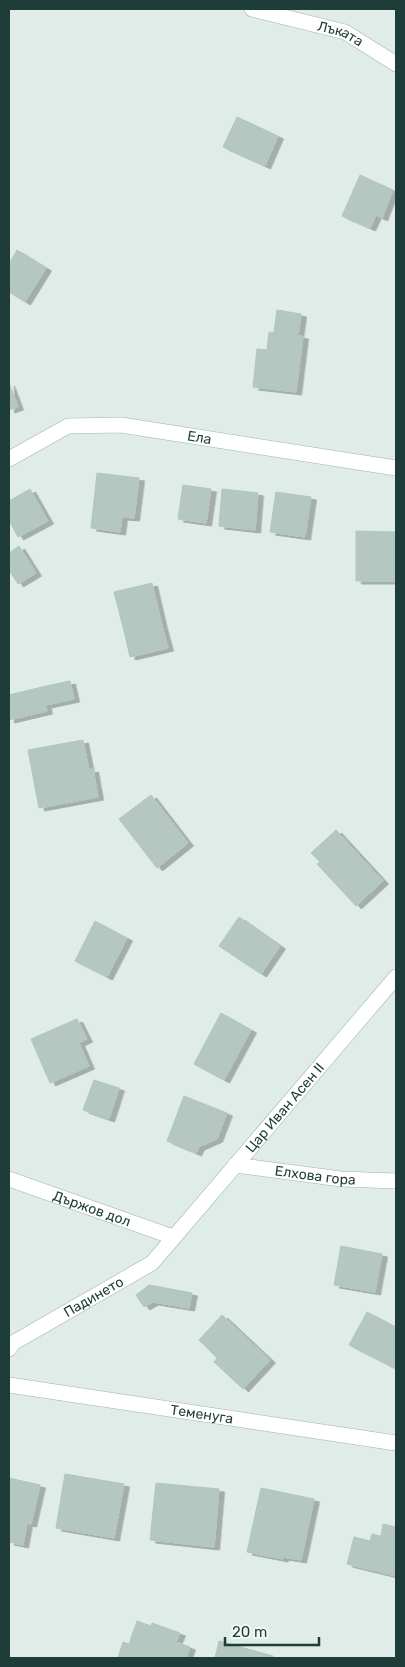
<svg xmlns="http://www.w3.org/2000/svg" width="405" height="1667" font-family="Rubik,sans-serif">
	<style>
		.building { fill: #b4c7c1; stroke: #b1c6c0; filter: url(#shadow) }
		.lines { fill: none; stroke-linecap: round; stroke-linejoin: round }
		.minor-casing { stroke: #a1b4af; stroke-width: 16 }
		.minor { stroke: #fff; stroke-width: 15 }
		.labels { text-anchor: middle; dominant-baseline: central; stroke-width: 4; stroke-linejoin: round; paint-order: stroke }
		.street-label { font-size: 14px; fill: #1e3d39; stroke: #eff8f5 }
	</style>
	<defs>
		<filter id="shadow"><feDropShadow dx="5.5" dy="3" stdDeviation="0" flood-color="#0004"/></filter>
	</defs>
	<rect width="100%" height="100%" fill="#dfece7"/>
	<g class="building">
		<path d="M 237,117 L 278,136 L 265,166 L 223,147 Z"/>
		<path d="M 360,175 L 393,190 L 382,218 L 376,215 L 370,228 L 342,216 Z"/>
		<path d="M 17,250 L 46,268 L 25,302 L 9,292 L 9,264 Z"/>
		<path d="M 277,310 L 301,314 L 298,336 L 274,332 Z"/>
		<path d="M 269,332 L 303,336 L 296,392 L 253,387 L 257,349 L 267,350 Z"/>
		<path d="M 9,383 L 18,407 L 9,410 Z"/>
		<path d="M 97,473 L 139,478 L 134,518 L 122,517 L 120,532 L 91,528 Z"/>
		<path d="M 183,485 L 211,489 L 206,523 L 178,519 Z"/>
		<path d="M 30,489 L 48,521 L 18,537 L 9,520 L 9,501 Z"/>
		<path d="M 222,489 L 258,493 L 255,530 L 219,526 Z"/>
		<path d="M 276,492 L 311,497 L 305,537 L 270,532 Z"/>
		<path d="M 356,531 L 396,532 L 396,581 L 356,581 Z"/>
		<path d="M 19,546 L 36,573 L 18,584 L 9,570 L 9,553 Z"/>
		<path d="M 152,583 L 162,626 L 125,635 L 114,592 Z"/>
		<path d="M 162,626 L 168,648 L 130,657 L 125,635 Z"/>
		<path d="M 70,681 L 74,699 L 46,705 L 42,687 Z"/>
		<path d="M 42,687 L 47,711 L 9,720 L 9,695 Z"/>
		<path d="M 83,740 L 89,770 L 93,769 L 98,797 L 39,808 L 28,750 Z"/>
		<path d="M 151,795 L 188,843 L 157,868 L 119,819 Z"/>
		<path d="M 336,830 L 383,881 L 356,906 L 317,864 L 320,862 L 311,853 Z"/>
		<path d="M 239,917 L 280,946 L 261,974 L 219,946 Z"/>
		<path d="M 95,921 L 127,938 L 107,977 L 75,961 Z"/>
		<path d="M 221,1013 L 251,1030 L 224,1080 L 194,1064 Z"/>
		<path d="M 77,1019 L 87,1039 L 79,1043 L 89,1066 L 50,1083 L 31,1039 Z"/>
		<path d="M 94,1080 L 119,1088 L 109,1119 L 83,1110 Z"/>
		<path d="M 184,1096 L 227,1113 L 217,1139 L 199,1147 L 196,1153 L 167,1141 Z"/>
		<path d="M 341,1246 L 382,1254 L 375,1292 L 334,1285 Z"/>
		<path d="M 149,1285 L 192,1293 L 189,1308 L 153,1302 L 144,1307 L 136,1295 Z"/>
		<path d="M 367,1312 L 396,1327 L 396,1369 L 349,1345 Z"/>
		<path d="M 222,1315 L 270,1360 L 243,1389 L 214,1362 L 217,1358 L 199,1340 Z"/>
		<path d="M 65,1474 L 124,1484 L 114,1538 L 56,1528 Z"/>
		<path d="M 9,1478 L 40,1485 L 31,1524 L 27,1523 L 23,1545 L 9,1542 Z"/>
		<path d="M 156,1483 L 219,1489 L 214,1547 L 150,1540 Z"/>
		<path d="M 261,1488 L 314,1499 L 301,1560 L 283,1557 L 283,1559 L 247,1552 Z"/>
		<path d="M 383,1524 L 396,1527 L 396,1576 L 347,1564 L 354,1537 L 370,1541 L 372,1534 L 381,1536 Z"/>
		<path d="M 137,1621 L 151,1626 L 152,1623 L 180,1633 L 176,1642 L 190,1647 L 186,1658 L 118,1658 L 123,1642 L 129,1644 Z"/>
		<path d="M 219,1641 L 273,1656 L 273,1658 L 215,1658 Z"/>
	</g>
	<g class="lines">
		<defs>
			<g id="minor">
				<path id="s1" d="M 252,9 L 345,32 L 396,64"/>
				<path id="s2" d="M 9,459 L 68,426 L 121,425 L 396,468"/>
				<path id="s3" d="M 235,1165 L 341,1179 L 396,1181"/>
				<path id="s4" d="M 9,1179 L 173,1237"/>
				<path id="s5" d="M 9,1349 L 13,1343 L 152,1263 L 396,977"/>
				<path id="s6" d="M 9,1385 L 396,1443"/>
			</g>
		</defs>
		<use href="#minor" class="minor-casing"/>
		<use href="#minor" class="minor"/>
	</g>
	<g class="labels">
		<g class="street-label">
			<text stroke="none"><textPath href="#s1" startOffset="92">Лъката</textPath></text>
			<text stroke="none"><textPath href="#s2" startOffset="200">Ела</textPath></text>
			<text stroke="none"><textPath href="#s5" startOffset="372">Цар Иван Асен II</textPath></text>
			<text stroke="none"><textPath href="#s3" startOffset="81">Елхова гора</textPath></text>
			<text stroke="none"><textPath href="#s4" startOffset="88">Държов дол</textPath></text>
			<text stroke="none"><textPath href="#s5" startOffset="100">Падинето</textPath></text>
			<text stroke="none"><textPath href="#s6" startOffset="195">Теменуга</textPath></text>
		</g>
	</g>
	<rect width="405" height="1667" fill="none" stroke="#1e3d39" stroke-width="20"/>
	<path d="M225 1637v8h94v-8" fill="none" stroke="#1e3d39" stroke-width="2.5"/>
	<text x="232" y="1637" font-size="15" fill="#1e3d39" stroke="#eff8f5" stroke-width="4" paint-order="stroke">20 m</text>
</svg>
